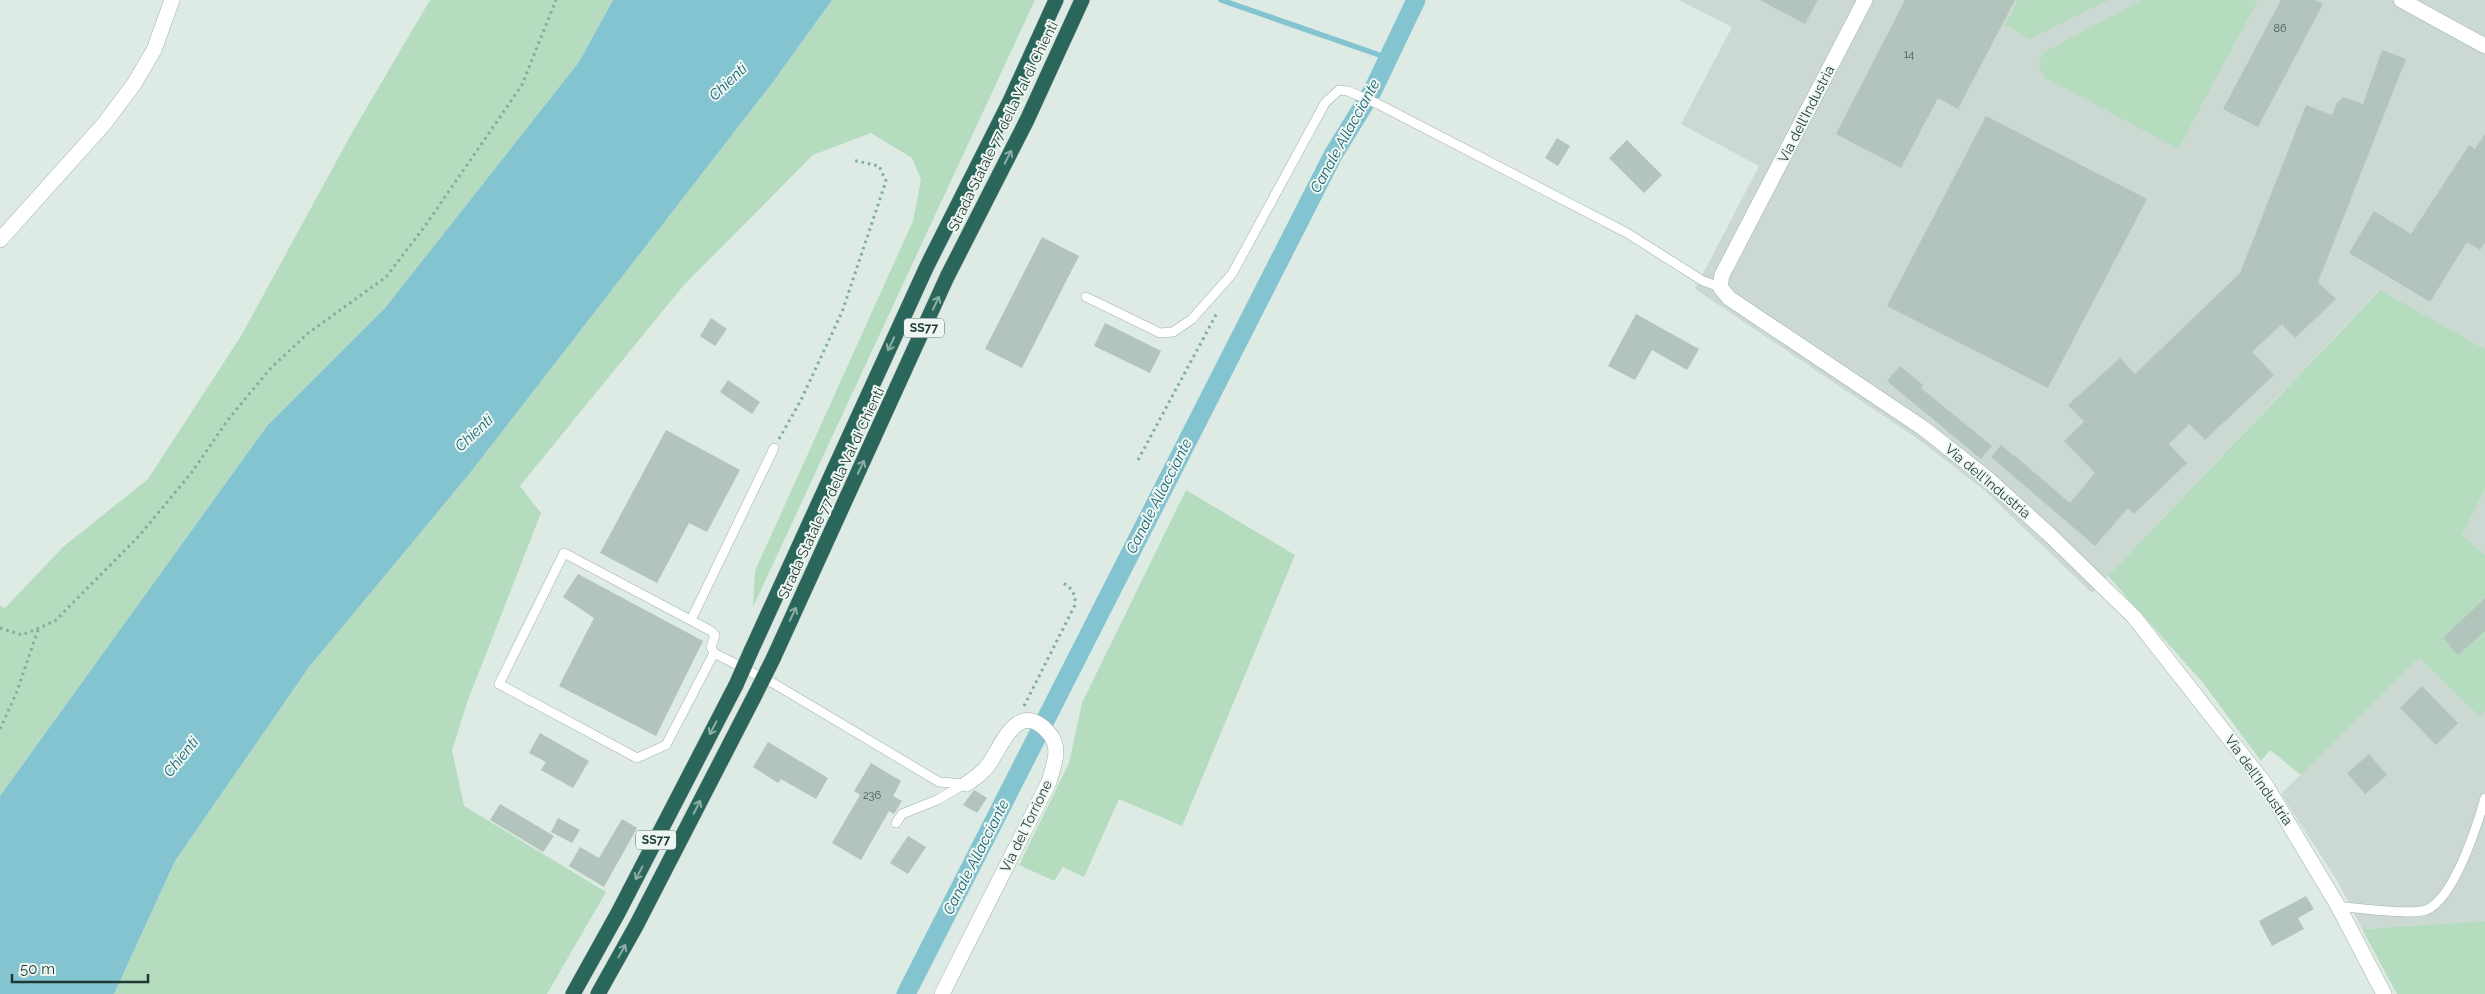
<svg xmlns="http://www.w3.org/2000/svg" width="2485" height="994" font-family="Raleway,sans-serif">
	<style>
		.built { fill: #ccd9d3 }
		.green { fill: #b6dcc0 }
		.water { fill: #84c4d1 }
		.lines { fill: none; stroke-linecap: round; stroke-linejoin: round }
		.stream { stroke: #84c4d1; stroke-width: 5.5 }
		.canal { stroke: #84c4d1; stroke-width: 19 }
		.building { fill: #b3c4bd }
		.lane-casing { stroke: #a1b1ab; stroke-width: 10 }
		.street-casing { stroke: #a1b1ab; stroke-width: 16 }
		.highway-casing { stroke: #bcc4c2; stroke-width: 16 }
		.path { stroke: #7dae9f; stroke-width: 3; stroke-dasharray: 2.5 4; stroke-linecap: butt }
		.lane { stroke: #fff; stroke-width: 9 }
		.street { stroke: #fff; stroke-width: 15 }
		.highway { stroke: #2b665a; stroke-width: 15 }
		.highway-bridge-casing { stroke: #bcc4c2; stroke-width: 16; stroke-linecap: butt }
		.highway-bridge { stroke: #2b665a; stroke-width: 15 }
		.oneway { stroke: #8caea6 }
		.labels { text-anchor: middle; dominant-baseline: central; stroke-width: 4; stroke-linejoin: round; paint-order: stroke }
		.number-label { font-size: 11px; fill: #445c55 }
		.shield { fill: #eef6f2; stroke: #5d726c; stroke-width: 1 }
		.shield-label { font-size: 12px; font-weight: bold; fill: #1f3932 }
		.street-label { font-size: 14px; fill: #1f3932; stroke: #eef6f2 }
		.water-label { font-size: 15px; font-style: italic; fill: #196575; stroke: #eef6f2 }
	</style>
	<rect width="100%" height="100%" fill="#deeae4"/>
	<g class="built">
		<path d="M 1679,0 L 2485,0 L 2485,349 L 2379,290 L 2092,593 L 1984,490 L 1918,439 L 1695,289 L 1759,166 L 1681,124 L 1732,27 Z"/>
		<path d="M 2485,489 L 2485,554 L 2462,535 Z"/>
		<path d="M 2419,658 L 2480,717 L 2485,711 L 2485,921 L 2362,929 L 2337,880 L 2281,794 Z"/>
	</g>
	<g class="green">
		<path d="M 430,0 L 613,0 L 579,62 L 385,308 L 267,426 L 0,796 L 0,606 L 5,608 L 63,547 L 148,479 L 241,336 L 353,131 Z"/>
		<path d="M 832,0 L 1035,0 L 753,607 L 755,571 L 913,221 L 921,180 L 912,158 L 871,133 L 813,155 L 683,286 L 520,486 L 541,513 L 468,700 L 452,750 L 464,806 L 606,892 L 547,994 L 114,994 L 175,861 L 309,667 L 470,473 L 773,82 Z"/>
		<path d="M 2018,0 L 2109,0 L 2030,39 L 2005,25 Z"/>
		<path d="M 2142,0 L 2258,0 L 2178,149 L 2046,78 L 2038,65 L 2044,52 Z"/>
		<path d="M 2380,290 L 2485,349 L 2485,489 L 2462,535 L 2485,554 L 2485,711 L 2480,717 L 2419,658 L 2301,775 L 2270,750 L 2261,761 L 2203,683 L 2108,576 Z"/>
		<path d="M 1186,490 L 1295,555 L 1182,826 L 1119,799 L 1084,877 L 1063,867 L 1054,881 L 1019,865 L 1069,763 L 1082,703 Z"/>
		<path d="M 2485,921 L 2485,994 L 2397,994 L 2362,929 Z"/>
	</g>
	<path class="water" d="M 613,0 L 832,0 L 773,82 L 470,473 L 309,667 L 175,861 L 114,994 L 0,994 L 0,796 L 267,426 L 385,308 L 579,62 Z"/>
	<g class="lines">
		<path class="stream" d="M 1221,0 L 1388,58"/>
		<path class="canal" d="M 906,994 L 1333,155 L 1373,90 L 1416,0"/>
	</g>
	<g class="building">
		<path d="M 1760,0 L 1818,0 L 1805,24 Z"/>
		<path d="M 1905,0 L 2015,0 L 1958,109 L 1938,98 L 1901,168 L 1836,134 Z"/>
		<path d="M 2281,0 L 2315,0 L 2323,4 L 2258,127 L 2223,109 Z"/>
		<path d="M 2382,50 L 2406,59 L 2318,282 L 2336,299 L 2295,338 L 2282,324 L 2252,352 L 2274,375 L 2205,440 L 2189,424 L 2169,444 L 2187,463 L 2134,514 L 2128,508 L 2095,546 L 1991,457 L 2001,445 L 2013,455 L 2011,458 L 2014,455 L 2070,503 L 2095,473 L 2064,441 L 2084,422 L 2068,405 L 2120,358 L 2135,374 L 2240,273 L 2306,105 L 2332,115 L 2337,103 L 2343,97 L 2363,104 Z"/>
		<path d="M 1986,116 L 2147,199 L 2048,388 L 1887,306 Z"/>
		<path d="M 2485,134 L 2485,243 L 2480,250 L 2467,242 L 2430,302 L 2349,253 L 2374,211 L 2411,234 L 2469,145 L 2475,149 Z"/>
		<path d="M 1557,138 L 1570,146 L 1558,166 L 1545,158 Z"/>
		<path d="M 1627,140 L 1662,175 L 1644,193 L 1609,158 Z"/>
		<path d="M 1042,237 L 1079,256 L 1022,368 L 985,349 Z"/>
		<path d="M 1636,314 L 1699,349 L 1687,370 L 1652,350 L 1635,380 L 1608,366 Z"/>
		<path d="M 711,318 L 727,329 L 715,346 L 700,336 Z"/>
		<path d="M 1105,323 L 1161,351 L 1150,373 L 1094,346 Z"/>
		<path d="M 1900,366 L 1923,385 L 1921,388 L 1992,446 L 1981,459 L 1887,381 Z"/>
		<path d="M 728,380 L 760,402 L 752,414 L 720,392 Z"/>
		<path d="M 666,430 L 740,470 L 707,532 L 689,523 L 657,583 L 600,553 Z"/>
		<path d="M 578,574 L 703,641 L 656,736 L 559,686 L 594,618 L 563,597 Z"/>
		<path d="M 2485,598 L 2485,631 L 2458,655 L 2443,638 Z"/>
		<path d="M 2422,686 L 2458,723 L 2436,745 L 2400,708 Z"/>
		<path d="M 540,733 L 589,761 L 573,788 L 541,770 L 546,762 L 529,753 Z"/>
		<path d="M 768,742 L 828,778 L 816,799 L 781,779 L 778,783 L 753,767 Z"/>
		<path d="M 2369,754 L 2387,775 L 2365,794 L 2347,773 Z"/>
		<path d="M 871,763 L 901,781 L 893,796 L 902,801 L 894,814 L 889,811 L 861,860 L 832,843 L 860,795 L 854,791 Z"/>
		<path d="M 974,790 L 987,798 L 977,813 L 963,805 Z"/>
		<path d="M 500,804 L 554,836 L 543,852 L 490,820 Z"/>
		<path d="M 558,818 L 580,830 L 572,843 L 551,832 Z"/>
		<path d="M 622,819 L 637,828 L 604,887 L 569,866 L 580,847 L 599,858 Z"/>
		<path d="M 908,836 L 926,847 L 908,874 L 890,863 Z"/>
		<path d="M 2306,896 L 2314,909 L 2298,918 L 2304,929 L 2272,946 L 2259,921 Z"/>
	</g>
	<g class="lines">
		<defs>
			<g id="lane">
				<path d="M 1086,297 L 1160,333 L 1173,332 L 1192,319 L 1232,274 L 1325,103 L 1339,90 L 1348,91 L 1378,104 L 1627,233 L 1703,281 L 1720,287"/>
				<path d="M 691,620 L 774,448"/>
				<path d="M 714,653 L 666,745 L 637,758 L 499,684 L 564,553 L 711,631 L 715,635 L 711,647 L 714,653 L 773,683 L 939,782 L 966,784"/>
				<path d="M 896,823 L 902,814 L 937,800 L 963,785"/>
				<path d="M 2338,906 C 2354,908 2414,915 2426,910 C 2454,899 2477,826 2485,798"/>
			</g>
			<g id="street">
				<path d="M 1865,0 L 1722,275 L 1720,287 L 1729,298 L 1923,428 L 1988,479 L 2051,536 L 2134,617 L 2265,784 L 2338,906 L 2384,994"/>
				<path d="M 2401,0 L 2485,46"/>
				<path d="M 0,240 L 104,124 L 134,84 L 154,50 L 172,0"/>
				<path d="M 942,994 L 1049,782 C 1054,764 1062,747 1048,732 C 1018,699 1002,745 989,764 C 983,773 975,778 966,784"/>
			</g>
			<g id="highway">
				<path d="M 751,651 L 927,266 L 1010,101 L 1056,0"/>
				<path d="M 773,659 L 947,277 L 1027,120 L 1082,0"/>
				<path d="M 573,994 L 618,913 L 736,685"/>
				<path d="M 598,994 L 636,926 L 756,693"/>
			</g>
		</defs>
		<use href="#lane" class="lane-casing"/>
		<use href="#street" class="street-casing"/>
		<use href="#highway" class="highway-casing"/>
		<g class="path">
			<path d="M 779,439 L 801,400 L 842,312 L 886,181 L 879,166 L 852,160"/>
			<path d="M 1138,460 L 1218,311"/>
			<path d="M 0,628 L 22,635 L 55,621 L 139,536 L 192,472 L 227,421 L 269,370 L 307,334 L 386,277 L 425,226 L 522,85 L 556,0"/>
			<path d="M 1024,706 L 1075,605 C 1076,593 1071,587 1061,582"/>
			<path d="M 0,729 L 16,694 L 38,630"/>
		</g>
		<use href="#lane" class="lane"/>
		<use href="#street" class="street"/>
		<use href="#highway" class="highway"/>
		<defs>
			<g id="highway-bridge">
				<path d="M 736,685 L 751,651"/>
				<path d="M 756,693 L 773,659"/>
			</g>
		</defs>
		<use href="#highway-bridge" class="highway-bridge-casing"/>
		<use href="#highway-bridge" class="highway-bridge"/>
	</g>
	<defs><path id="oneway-shaft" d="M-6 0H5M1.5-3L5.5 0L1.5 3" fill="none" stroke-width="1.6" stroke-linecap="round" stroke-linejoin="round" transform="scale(1.25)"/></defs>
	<g class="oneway">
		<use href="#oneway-shaft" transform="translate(1008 157) rotate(-63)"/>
		<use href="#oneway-shaft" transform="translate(936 303) rotate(-65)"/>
		<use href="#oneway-shaft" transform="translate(891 344) rotate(115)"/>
		<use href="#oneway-shaft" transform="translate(861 467) rotate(-65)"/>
		<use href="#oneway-shaft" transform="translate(793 614) rotate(-65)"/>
		<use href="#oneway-shaft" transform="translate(713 728) rotate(118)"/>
		<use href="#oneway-shaft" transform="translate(697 807) rotate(-63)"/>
		<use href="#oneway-shaft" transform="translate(639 873) rotate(118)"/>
		<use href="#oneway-shaft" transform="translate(622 951) rotate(-61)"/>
	</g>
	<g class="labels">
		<g class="number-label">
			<text x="2280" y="28">86</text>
			<text x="1909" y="54">14</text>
			<text x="872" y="795">236</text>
		</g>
		<g class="shield">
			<rect x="904" y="318.5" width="40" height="19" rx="4"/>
			<rect x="636" y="830.5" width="40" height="19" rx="4"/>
		</g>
		<g class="shield-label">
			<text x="924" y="328">SS77</text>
			<text x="656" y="840">SS77</text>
		</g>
		<g class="street-label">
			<text transform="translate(1806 114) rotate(-63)">Via dell'Industria</text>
			<text transform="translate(1003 126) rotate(-64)">Strada Statale 77 della Val di Chienti</text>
			<text transform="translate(1988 481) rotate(40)">Via dell'Industria</text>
			<text transform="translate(831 493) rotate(-65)">Strada Statale 77 della Val di Chienti</text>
			<text transform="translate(2259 780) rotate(55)">Via dell'Industria</text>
			<text transform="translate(1026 826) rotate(-64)">Via del Torrione</text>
		</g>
		<g class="water-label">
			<text transform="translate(728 82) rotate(-44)">Chienti</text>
			<text transform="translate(1345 136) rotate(-61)">Canale Allacciante</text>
			<text transform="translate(474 433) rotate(-43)">Chienti</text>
			<text transform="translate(1159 496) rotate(-63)">Canale Allacciante</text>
			<text transform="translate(181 757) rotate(-51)">Chienti</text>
			<text transform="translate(976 857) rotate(-63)">Canale Allacciante</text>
		</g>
	</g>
	<path d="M12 974v8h136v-8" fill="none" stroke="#1f3932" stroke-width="2.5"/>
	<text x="20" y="974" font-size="15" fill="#1f3932" stroke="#eef6f2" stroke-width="4" paint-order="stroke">50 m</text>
</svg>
